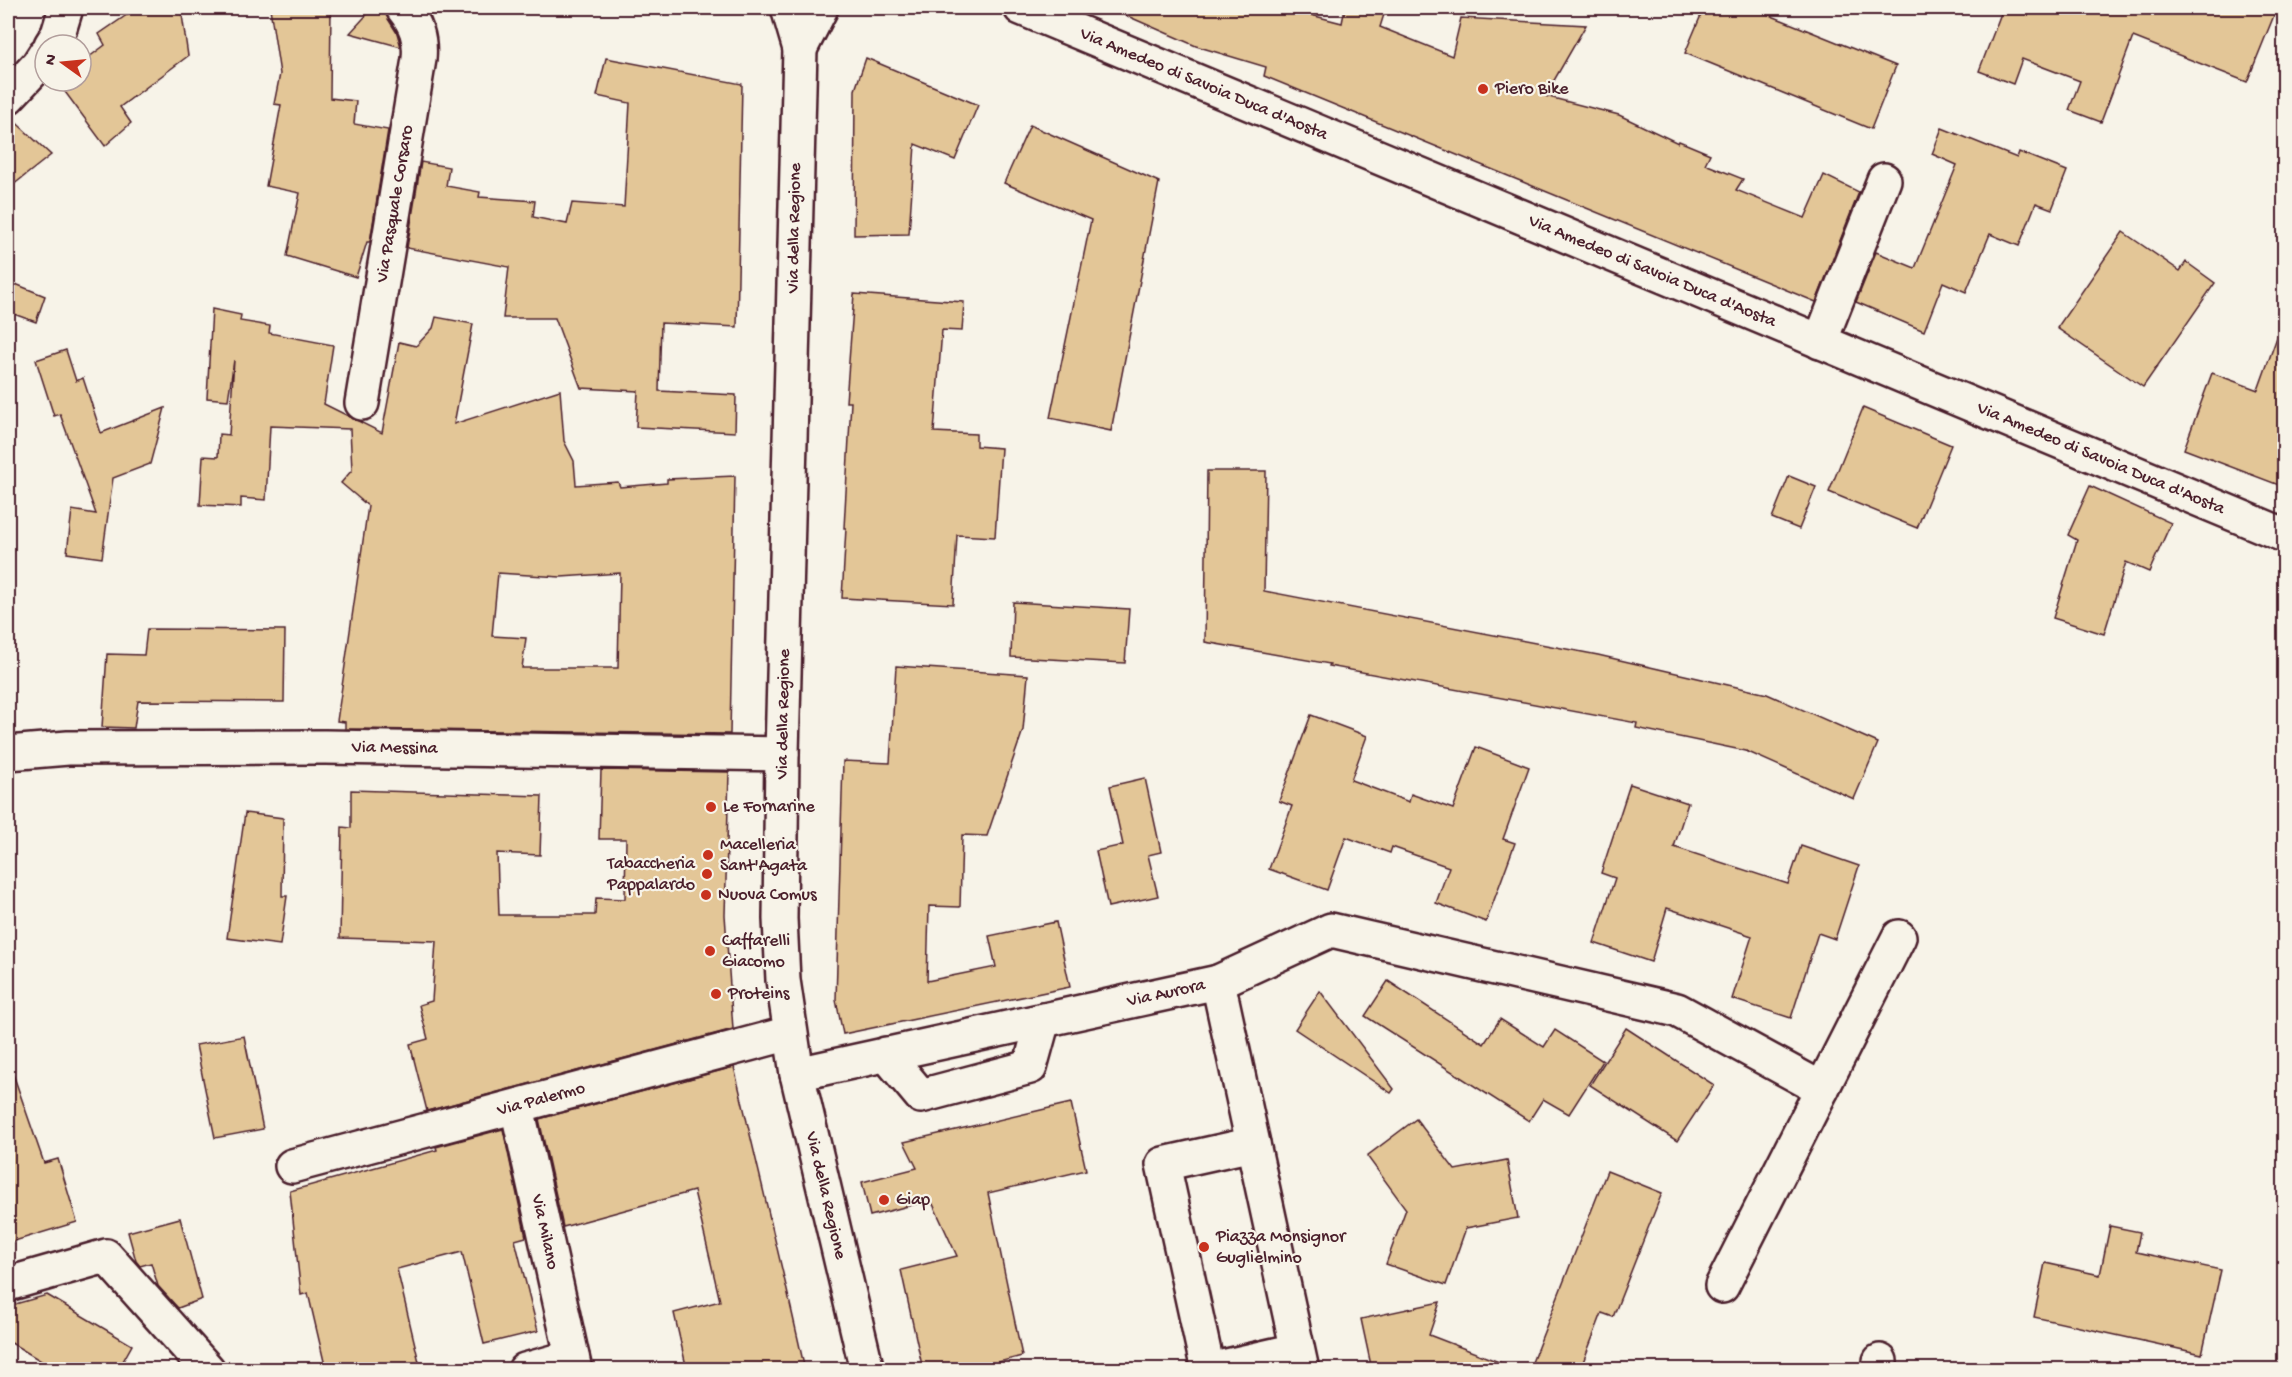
<svg xmlns="http://www.w3.org/2000/svg" width="2292" height="1377" font-family="'Gochi Hand',sans-serif">
	<style>
		.building { fill: #e3c697; stroke: #4a1f2b; stroke-width: 1.5; fill-rule: evenodd }
		.lines { fill: none; stroke-linecap: round; stroke-linejoin: round }
		.minor-casing { stroke: #4a1f2b; stroke-width: 38 }
		.major-casing { stroke: #4a1f2b; stroke-width: 38 }
		.minor { stroke: #f7f3e8; stroke-width: 33 }
		.major { stroke: #f7f3e8; stroke-width: 33 }
		.poi-dot { fill: #c8321e; stroke: #f7f3e8; stroke-width: 2 }
		.labels { text-anchor: middle; dominant-baseline: central; stroke-width: 4.5; stroke-linejoin: round; paint-order: stroke }
		.street-label { font-size: 18px; fill: #4a1f2b; stroke: #f7f3e8 }
		.poi-label { font-size: 18px; fill: #4a1f2b; stroke: #f7f3e8; text-anchor: start }
	</style>
	<rect width="100%" height="100%" fill="#f7f3e8"/>
	<filter id="ink" filterUnits="userSpaceOnUse"><feTurbulence type="fractalNoise" baseFrequency=".0167" numOctaves="2"/><feDisplacementMap in="SourceGraphic" scale="12" xChannelSelector="R" yChannelSelector="G"/><feConvolveMatrix kernelMatrix="1 2 1 2 8 2 1 2 1" color-interpolation-filters="sRGB"/></filter>
	<g filter="url(#ink)">
		<g class="building">
			<path d="M 137,8 L 181,8 L 188,56 L 120,107 L 131,123 L 105,146 L 57,81 L 81,81 L 81,63 L 105,45 L 99,34 Z"/>
			<path d="M 270,8 L 331,8 L 330,98 L 356,101 L 354,124 L 388,130 L 370,242 L 367,242 L 356,277 L 287,256 L 300,193 L 266,186 L 281,105 L 274,104 L 280,74 Z"/>
			<path d="M 373,8 L 385,8 L 388,19 L 397,33 L 401,47 L 350,33 Z"/>
			<path d="M 1109,8 L 1284,8 L 1342,23 L 1345,8 L 1386,8 L 1380,27 L 1452,56 L 1461,18 L 1586,25 L 1545,96 L 1619,115 L 1678,143 L 1679,141 L 1710,154 L 1705,164 L 1743,179 L 1736,190 L 1805,218 L 1824,175 L 1859,192 L 1816,302 L 1264,76 L 1266,67 L 1196,46 Z"/>
			<path d="M 1704,8 L 1752,8 L 1896,66 L 1871,129 L 1685,53 Z"/>
			<path d="M 2003,8 L 2277,8 L 2247,82 L 2133,37 L 2101,122 L 2069,110 L 2080,81 L 2022,59 L 2013,84 L 1979,71 Z"/>
			<path d="M 606,58 L 742,84 L 737,327 L 661,323 L 659,391 L 736,395 L 735,432 L 636,427 L 638,391 L 581,388 L 555,318 L 503,318 L 509,267 L 407,248 L 421,162 L 449,167 L 446,186 L 480,192 L 479,197 L 535,201 L 533,217 L 567,224 L 572,203 L 624,207 L 630,103 L 597,96 Z"/>
			<path d="M 866,58 L 978,105 L 955,160 L 915,144 L 909,234 L 854,235 L 855,90 Z"/>
			<path d="M 8,115 L 51,155 L 8,189 Z"/>
			<path d="M 1030,125 L 1159,182 L 1111,431 L 1050,418 L 1091,220 L 1004,183 Z"/>
			<path d="M 1942,128 L 2017,158 L 2019,152 L 2067,171 L 2052,209 L 2036,203 L 2019,246 L 1990,234 L 1966,292 L 1943,282 L 1924,331 L 1856,302 L 1876,252 L 1915,268 L 1957,165 L 1932,154 Z"/>
			<path d="M 2123,232 L 2180,271 L 2186,262 L 2215,283 L 2143,387 L 2057,328 Z"/>
			<path d="M 8,281 L 45,296 L 36,322 L 8,312 Z"/>
			<path d="M 854,294 L 964,302 L 962,331 L 942,330 L 934,432 L 976,434 L 976,446 L 1001,448 L 995,537 L 957,535 L 953,604 L 842,598 L 846,528 L 844,528 L 851,402 L 846,402 Z"/>
			<path d="M 212,309 L 241,315 L 240,321 L 270,326 L 269,333 L 333,345 L 324,404 L 382,433 L 399,342 L 416,346 L 433,328 L 436,317 L 473,324 L 454,424 L 560,390 L 564,441 L 574,461 L 576,485 L 618,482 L 620,487 L 667,483 L 667,479 L 735,476 L 730,734 L 345,729 L 345,722 L 337,721 L 368,506 L 341,483 L 352,470 L 350,429 L 270,426 L 266,500 L 241,498 L 241,507 L 200,505 L 203,456 L 218,457 L 219,434 L 229,435 L 234,360 L 228,400 L 207,398 ZM 498,573 L 561,577 L 620,573 L 618,668 L 522,668 L 526,638 L 492,636 Z"/>
			<path d="M 2281,326 L 2284,327 L 2284,487 L 2184,449 L 2212,373 L 2258,390 Z"/>
			<path d="M 66,350 L 76,381 L 83,378 L 101,433 L 165,408 L 150,464 L 113,478 L 102,558 L 67,553 L 72,510 L 96,514 L 60,414 L 54,416 L 36,360 Z"/>
			<path d="M 1863,408 L 1951,445 L 1917,528 L 1829,492 Z"/>
			<path d="M 1207,471 L 1266,471 L 1264,591 L 1598,655 L 1767,694 L 1878,743 L 1854,799 L 1746,751 L 1636,728 L 1637,723 L 1329,666 L 1330,664 L 1205,642 Z"/>
			<path d="M 1789,476 L 1816,487 L 1799,529 L 1772,518 Z"/>
			<path d="M 2090,486 L 2171,523 L 2149,572 L 2126,562 L 2104,634 L 2053,618 L 2077,540 L 2068,535 Z"/>
			<path d="M 1013,602 L 1129,609 L 1125,663 L 1011,657 Z"/>
			<path d="M 147,629 L 285,630 L 284,702 L 138,701 L 134,728 L 102,727 L 107,654 L 144,655 Z"/>
			<path d="M 896,666 L 1028,675 L 1023,730 L 987,836 L 962,835 L 960,907 L 929,906 L 927,981 L 996,967 L 989,936 L 1056,922 L 1070,987 L 843,1034 L 836,1000 L 843,761 L 890,763 Z"/>
			<path d="M 1311,715 L 1367,736 L 1351,780 L 1409,802 L 1411,794 L 1453,809 L 1476,747 L 1529,767 L 1503,839 L 1515,843 L 1486,922 L 1436,903 L 1449,867 L 1392,847 L 1390,853 L 1346,837 L 1327,890 L 1269,869 L 1292,806 L 1279,801 Z"/>
			<path d="M 601,770 L 729,772 L 725,915 L 733,1029 L 427,1111 L 410,1044 L 428,1039 L 419,1005 L 432,1001 L 436,941 L 340,938 L 342,827 L 351,828 L 351,790 L 542,796 L 540,855 L 497,853 L 499,915 L 595,915 L 596,898 L 625,899 L 626,839 L 599,839 Z"/>
			<path d="M 1145,778 L 1161,852 L 1148,855 L 1158,896 L 1108,907 L 1096,851 L 1123,845 L 1110,786 Z"/>
			<path d="M 1630,784 L 1688,803 L 1674,847 L 1788,884 L 1801,846 L 1859,866 L 1835,939 L 1818,933 L 1791,1018 L 1732,999 L 1752,936 L 1667,908 L 1651,962 L 1594,943 L 1615,878 L 1601,873 Z"/>
			<path d="M 245,813 L 283,818 L 282,896 L 287,896 L 280,945 L 227,938 Z"/>
			<path d="M 1388,981 L 1484,1044 L 1500,1019 L 1544,1047 L 1555,1030 L 1603,1061 L 1569,1114 L 1543,1099 L 1529,1121 L 1365,1016 Z"/>
			<path d="M 1320,991 L 1394,1089 L 1391,1093 L 1295,1029 Z"/>
			<path d="M 1626,1028 L 1714,1085 L 1677,1141 L 1590,1085 Z"/>
			<path d="M 244,1036 L 263,1129 L 215,1138 L 196,1045 Z"/>
			<path d="M 734,1067 L 786,1286 L 805,1370 L 687,1370 L 674,1313 L 720,1301 L 694,1191 L 563,1227 L 539,1119 Z"/>
			<path d="M 12,1071 L 44,1163 L 58,1159 L 77,1222 L 8,1243 L 8,1072 Z"/>
			<path d="M 1071,1103 L 1086,1170 L 988,1193 L 1022,1356 L 991,1364 L 992,1370 L 923,1370 L 901,1270 L 957,1256 L 931,1200 L 870,1216 L 862,1182 L 917,1168 L 904,1142 Z"/>
			<path d="M 1416,1119 L 1455,1170 L 1507,1160 L 1518,1218 L 1466,1228 L 1446,1285 L 1386,1264 L 1406,1209 L 1367,1156 Z"/>
			<path d="M 503,1129 L 526,1237 L 515,1240 L 538,1331 L 484,1344 L 462,1252 L 397,1269 L 419,1362 L 386,1370 L 326,1370 L 308,1293 L 301,1295 L 290,1191 L 437,1150 L 436,1147 Z"/>
			<path d="M 1607,1171 L 1662,1193 L 1613,1317 L 1602,1313 L 1580,1370 L 1529,1370 Z"/>
			<path d="M 180,1218 L 202,1299 L 178,1308 L 158,1286 L 151,1263 L 140,1266 L 136,1261 L 128,1232 Z"/>
			<path d="M 2110,1226 L 2140,1232 L 2136,1252 L 2221,1270 L 2202,1354 L 2034,1317 L 2045,1263 L 2100,1275 Z"/>
			<path d="M 47,1295 L 132,1345 L 118,1370 L 56,1370 L 8,1341 L 8,1306 Z"/>
			<path d="M 1440,1302 L 1429,1335 L 1512,1367 L 1512,1370 L 1372,1370 L 1361,1319 Z"/>
		</g>
		<g class="lines">
			<defs>
				<g id="minor">
					<path id="s1" d="M 1021,8 L 2284,535"/>
					<path d="M 51,45 L 58,34 L 66,8"/>
					<path d="M 8,97 L 38,65 L 45,54"/>
					<path d="M 1820,342 L 1884,180"/>
					<path id="s2" d="M 362,403 L 419,59 C 421,38 416,24 403,8"/>
					<path id="s3" d="M 8,753 L 68,748 L 325,747 L 782,754"/>
					<path d="M 1218,982 L 1331,930 L 1677,1010 L 1822,1089"/>
					<path d="M 886,1054 L 921,1096 L 1030,1067 L 1043,1020"/>
					<path id="s4" d="M 797,1074 L 1218,982 L 1302,1370"/>
					<path id="s5" d="M 517,1107 L 575,1370"/>
					<path id="s6" d="M 292,1166 L 790,1033"/>
					<path d="M 8,1284 L 106,1256 L 208,1370"/>
					<path d="M 1722,1286 L 1899,937"/>
					<path d="M 525,1370 L 572,1357"/>
					<path d="M 1208,1370 L 1163,1164 L 1253,1144"/>
					<path d="M 1209,1370 L 1297,1350"/>
					<path d="M 1880,1370 L 1880,1361"/>
				</g>
				<g id="major">
					<path id="s7" d="M 788,8 L 800,49 L 782,754 L 780,919 L 783,980 L 797,1074 L 867,1370"/>
					<path d="M 800,49 L 821,8"/>
				</g>
			</defs>
			<use href="#minor" class="minor-casing"/>
			<use href="#major" class="major-casing"/>
			<use href="#minor" class="minor"/>
			<use href="#major" class="major"/>
		</g>
	</g>
	<g class="poi-dot">
		<circle cx="1483" cy="89" r="6"/>
		<circle cx="711" cy="807" r="6"/>
		<circle cx="708" cy="855" r="6"/>
		<circle cx="707" cy="874" r="6"/>
		<circle cx="706" cy="895" r="6"/>
		<circle cx="710" cy="951" r="6"/>
		<circle cx="716" cy="994" r="6"/>
		<circle cx="884" cy="1200" r="6"/>
		<circle cx="1204" cy="1247" r="6"/>
	</g>
	<g class="labels">
		<g class="street-label">
			<text stroke="none"><textPath href="#s1" startOffset="198">Via Amedeo di Savoia Duca d'Aosta</textPath></text>
			<text stroke="none"><textPath href="#s2" startOffset="202">Via Pasquale Corsaro</textPath></text>
			<text transform="translate(795 228) rotate(-89)">Via della Regione</text>
			<text stroke="none"><textPath href="#s1" startOffset="684">Via Amedeo di Savoia Duca d'Aosta</textPath></text>
			<text stroke="none"><textPath href="#s1" startOffset="1170">Via Amedeo di Savoia Duca d'Aosta</textPath></text>
			<text transform="translate(784 714) rotate(-89)">Via della Regione</text>
			<text stroke="none"><textPath href="#s3" startOffset="387">Via Messina</textPath></text>
			<text stroke="none"><textPath href="#s4" startOffset="378">Via Aurora</textPath></text>
			<text stroke="none"><textPath href="#s6" startOffset="258">Via Palermo</textPath></text>
			<text stroke="none"><textPath href="#s7" startOffset="1194">Via della Regione</textPath></text>
			<text stroke="none"><textPath href="#s5" startOffset="128">Via Milano</textPath></text>
		</g>
		<g class="poi-label">
			<text x="1495" y="89">Piero Bike</text>
			<text x="723" y="807">Le Fornarine</text>
			<text x="720" y="845">Macelleria<tspan x="720" dy="21">Sant'Agata</tspan></text>
			<text x="695" y="864" text-anchor="end">Tabaccheria<tspan x="695" dy="21">Pappalardo</tspan></text>
			<text x="718" y="895">Nuova Comus</text>
			<text x="722" y="941">Caffarelli<tspan x="722" dy="21">Giacomo</tspan></text>
			<text x="728" y="994">Proteins</text>
			<text x="896" y="1200">Giap</text>
			<text x="1216" y="1237">Piazza Monsignor<tspan x="1216" dy="21">Guglielmino</tspan></text>
		</g>
	</g>
	<rect width="2292" height="1377" fill="none" stroke="#f7f3e8" stroke-width="30"/>
	<rect x="15" y="15" width="2262" height="1347" fill="none" stroke="#4a1f2b" stroke-width="2" filter="url(#ink)"/>
	<g transform="translate(63 63) rotate(285)"><circle r="28" fill="#f7f3e8" stroke="#b29e9c" stroke-width="1.5"/>
	<path d="M0-4.5L10 22L0 15L-10 22Z" fill="#c8321e"/>
	<text y="-9" font-size="16" font-weight="bold" text-anchor="middle" fill="#4a1f2b">N</text>
	</g>
</svg>
